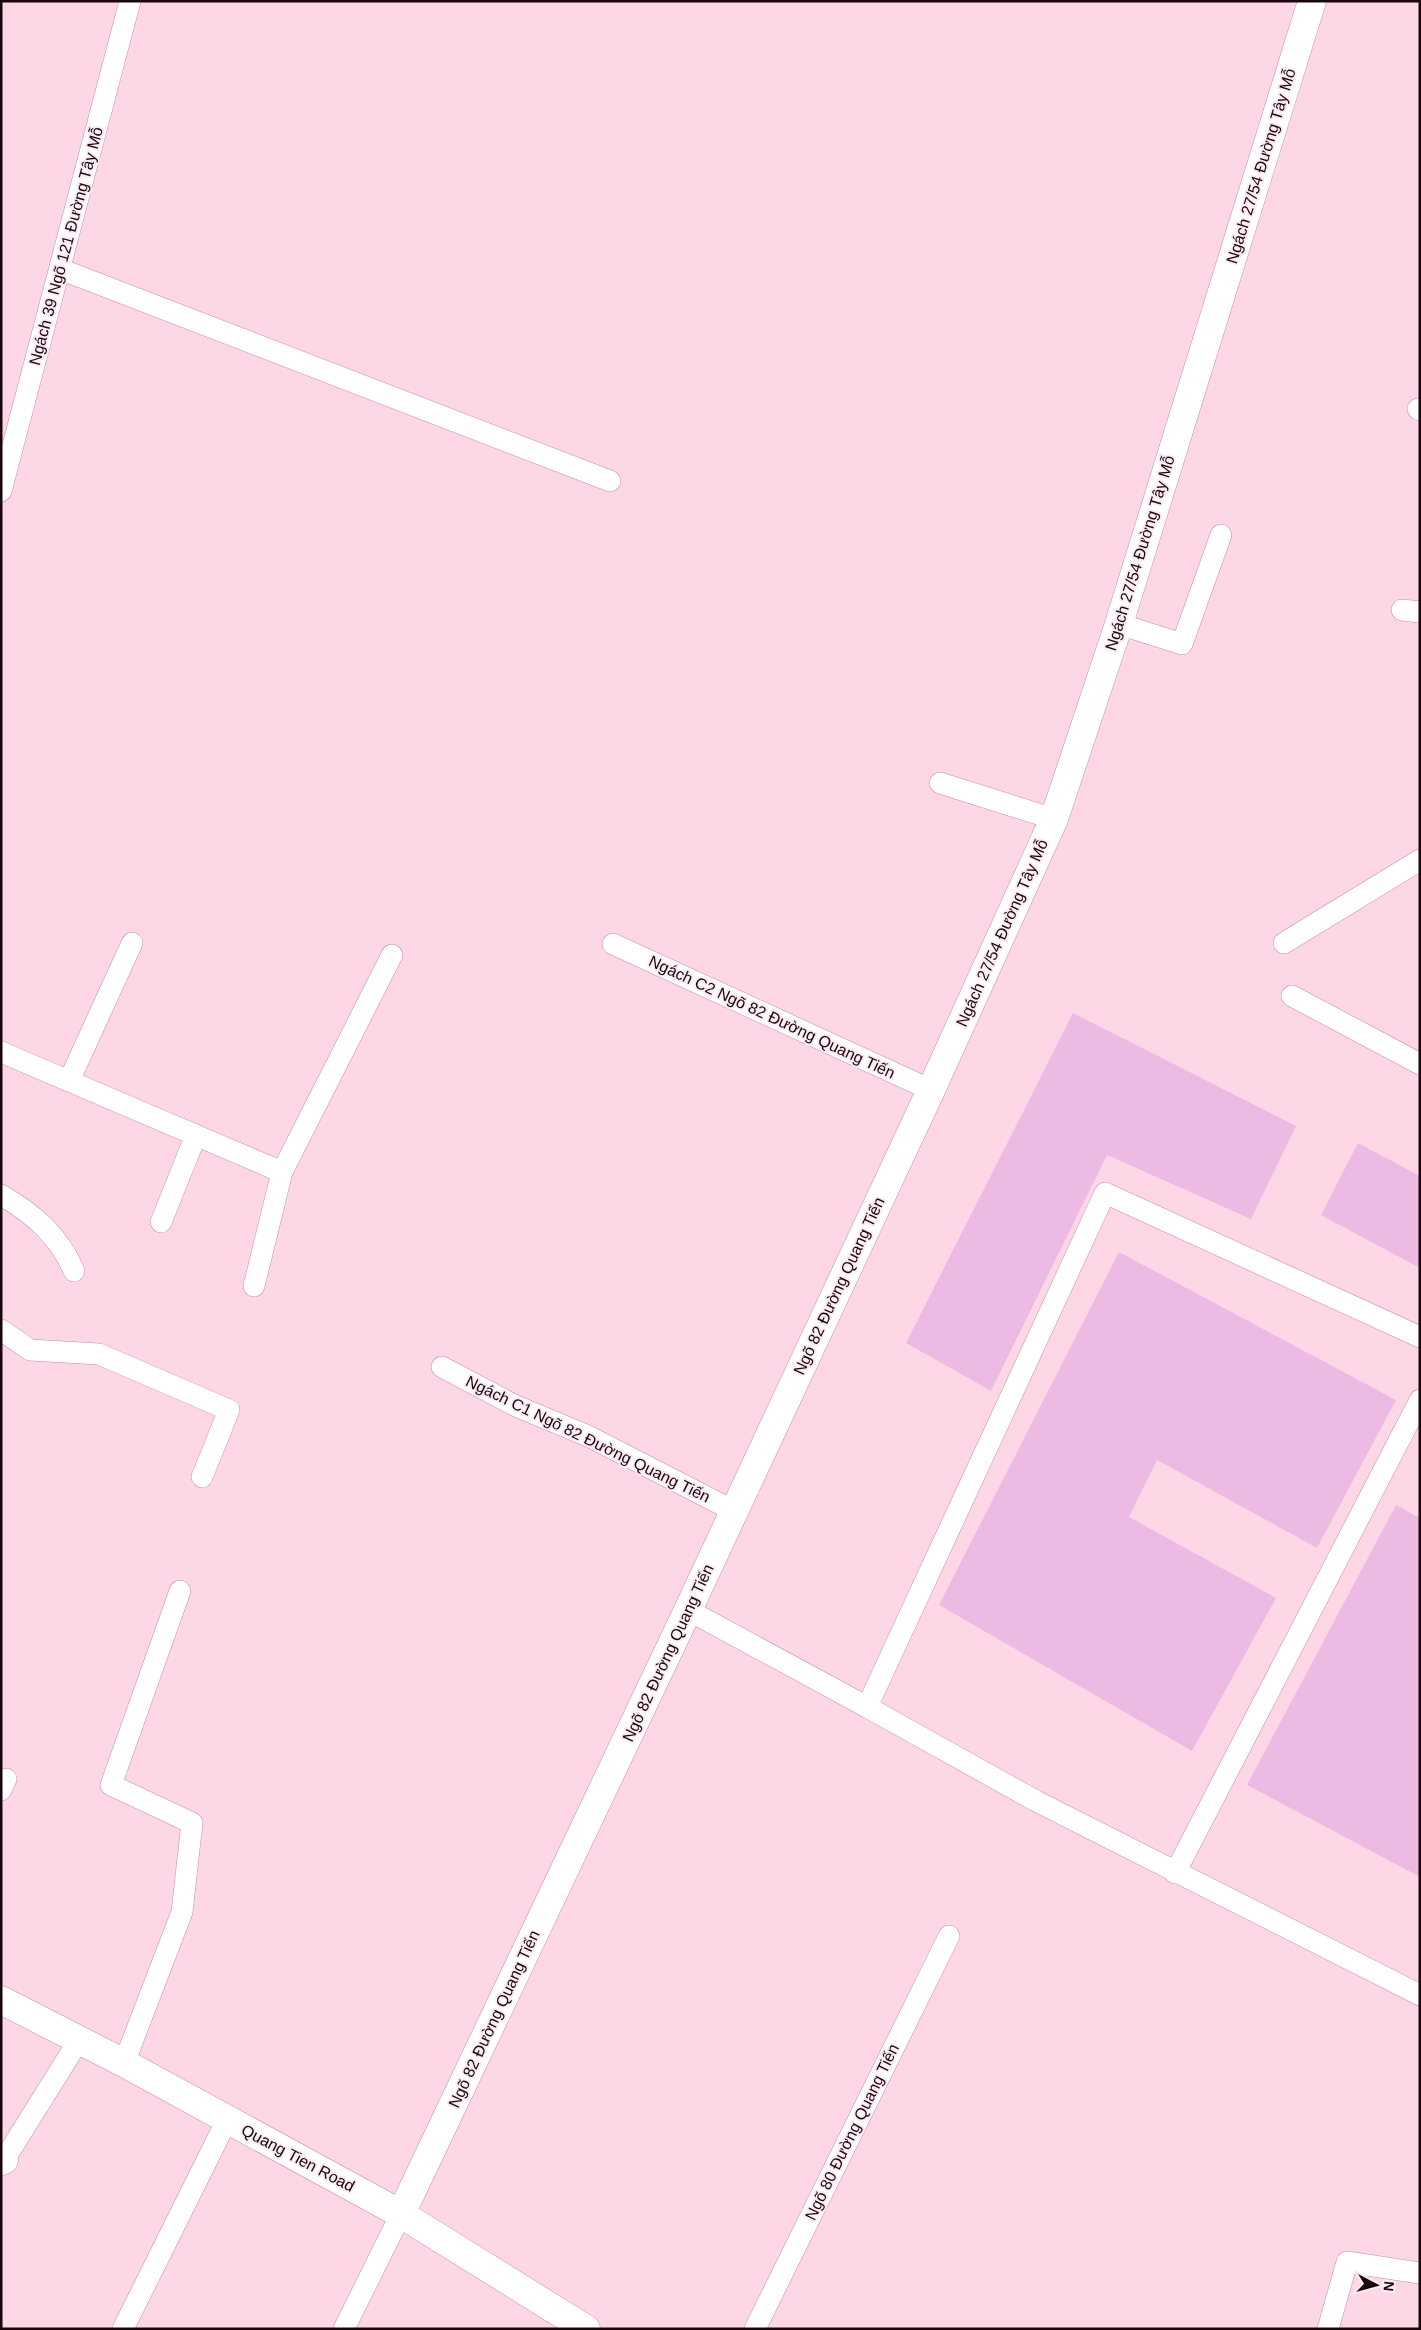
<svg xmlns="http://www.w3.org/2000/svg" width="1421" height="2330" font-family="Arial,sans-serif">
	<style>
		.building { fill: #edbae4 }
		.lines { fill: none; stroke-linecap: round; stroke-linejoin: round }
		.lane-casing { stroke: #c78ba4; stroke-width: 22 }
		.street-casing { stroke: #c78ba4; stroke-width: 29 }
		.secondary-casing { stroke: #c78ba4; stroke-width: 29 }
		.lane { stroke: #fff; stroke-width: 21 }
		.street { stroke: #fff; stroke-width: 28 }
		.secondary { stroke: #fff; stroke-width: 28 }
		.labels { text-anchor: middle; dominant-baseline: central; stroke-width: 4; stroke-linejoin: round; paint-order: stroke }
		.street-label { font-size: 16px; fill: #19060f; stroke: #faecf2 }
	</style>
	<rect width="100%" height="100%" fill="#fed7e7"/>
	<g class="building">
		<path d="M 1073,1013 L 1296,1126 L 1251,1219 L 1107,1155 L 991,1391 L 906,1343 Z"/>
		<path d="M 1358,1143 L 1420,1176 L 1420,1268 L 1321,1215 Z"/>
		<path d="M 1119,1252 L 1396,1400 L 1317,1548 L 1157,1460 L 1129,1517 L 1276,1598 L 1192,1751 L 939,1605 Z"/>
		<path d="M 1396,1505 L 1420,1518 L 1420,1877 L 1247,1785 Z"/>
	</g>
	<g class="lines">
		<defs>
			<g id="lane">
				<path d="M 60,269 L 610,481"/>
				<path d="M 1418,409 L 1420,410"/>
				<path d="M 1,491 L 130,1"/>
				<path d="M 1402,610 L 1420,612"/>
				<path d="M 1119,624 L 1182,644 L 1221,535"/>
				<path d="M 940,783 L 1054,819"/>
				<path d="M 1284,943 L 1420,860"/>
				<path d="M 613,944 L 931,1090"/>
				<path d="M 1292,996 L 1420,1064"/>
				<path d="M 1,1052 L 282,1172"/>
				<path d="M 69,1081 L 132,943"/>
				<path d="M 1,1195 C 34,1214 59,1236 74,1271"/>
				<path d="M 161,1222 L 196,1135"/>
				<path d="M 254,1286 L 282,1172 L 392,955"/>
				<path d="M 1,1330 L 30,1350 L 99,1354 L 229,1410 L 202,1477"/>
				<path d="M 1420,1337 L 1105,1193 L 867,1707 L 1036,1801 L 1420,1995"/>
				<path d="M 442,1367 L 516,1406 L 588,1436 L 734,1511"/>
				<path d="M 688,1610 L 867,1707"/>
				<path d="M 1,1790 L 6,1779"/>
				<path d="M 1175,1873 L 1420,1400"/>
				<path d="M 124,2063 L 182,1912 L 192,1823 L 111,1785 L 180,1591"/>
				<path d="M 1,2165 L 79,2040"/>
				<path d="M 123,2329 L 227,2120"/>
				<path d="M 344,2329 L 401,2214"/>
				<path d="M 755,2329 L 949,1936"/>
				<path d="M 1328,2329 L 1347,2262 L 1420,2273"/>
			</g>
			<g id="street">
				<path d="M 1,2159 L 4,2160"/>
				<path d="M 401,2214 L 688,1610 L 931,1090 L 1054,819 L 1119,624 L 1312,1"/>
			</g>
			<path id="secondary" d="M 1,2000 L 124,2063 L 401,2214 L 586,2329"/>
		</defs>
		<use href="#lane" class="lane-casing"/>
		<use href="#street" class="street-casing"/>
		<use href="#secondary" class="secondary-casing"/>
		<use href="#lane" class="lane"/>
		<use href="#street" class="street"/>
		<use href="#secondary" class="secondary"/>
	</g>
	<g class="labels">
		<g class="street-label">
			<text transform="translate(1261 166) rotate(-73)">Ngách 27/54 Đường Tây Mỗ</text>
			<text transform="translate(66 246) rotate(-75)">Ngách 39 Ngõ 121 Đường Tây Mỗ</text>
			<text transform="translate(1140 553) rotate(-73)">Ngách 27/54 Đường Tây Mỗ</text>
			<text transform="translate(1002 933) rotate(-66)">Ngách 27/54 Đường Tây Mỗ</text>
			<text transform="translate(772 1017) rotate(25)">Ngách C2 Ngõ 82 Đường Quang Tiến</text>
			<text transform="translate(839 1286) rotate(-65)">Ngõ 82 Đường Quang Tiến</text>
			<text transform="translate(588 1439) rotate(26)">Ngách C1 Ngõ 82 Đường Quang Tiến</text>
			<text transform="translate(668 1653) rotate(-65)">Ngõ 82 Đường Quang Tiến</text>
			<text transform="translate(494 2019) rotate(-65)">Ngõ 82 Đường Quang Tiến</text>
			<text transform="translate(852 2132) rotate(-64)">Ngõ 80 Đường Quang Tiến</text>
			<text transform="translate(298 2158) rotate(28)">Quang Tien Road</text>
		</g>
	</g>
	<rect width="1421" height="2330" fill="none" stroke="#19060f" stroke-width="5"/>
	<g transform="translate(1376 2285) rotate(96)" stroke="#faecf2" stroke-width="4" paint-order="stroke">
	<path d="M0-4L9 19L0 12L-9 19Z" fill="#19060f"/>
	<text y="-8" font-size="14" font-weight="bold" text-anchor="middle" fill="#19060f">N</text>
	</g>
</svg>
